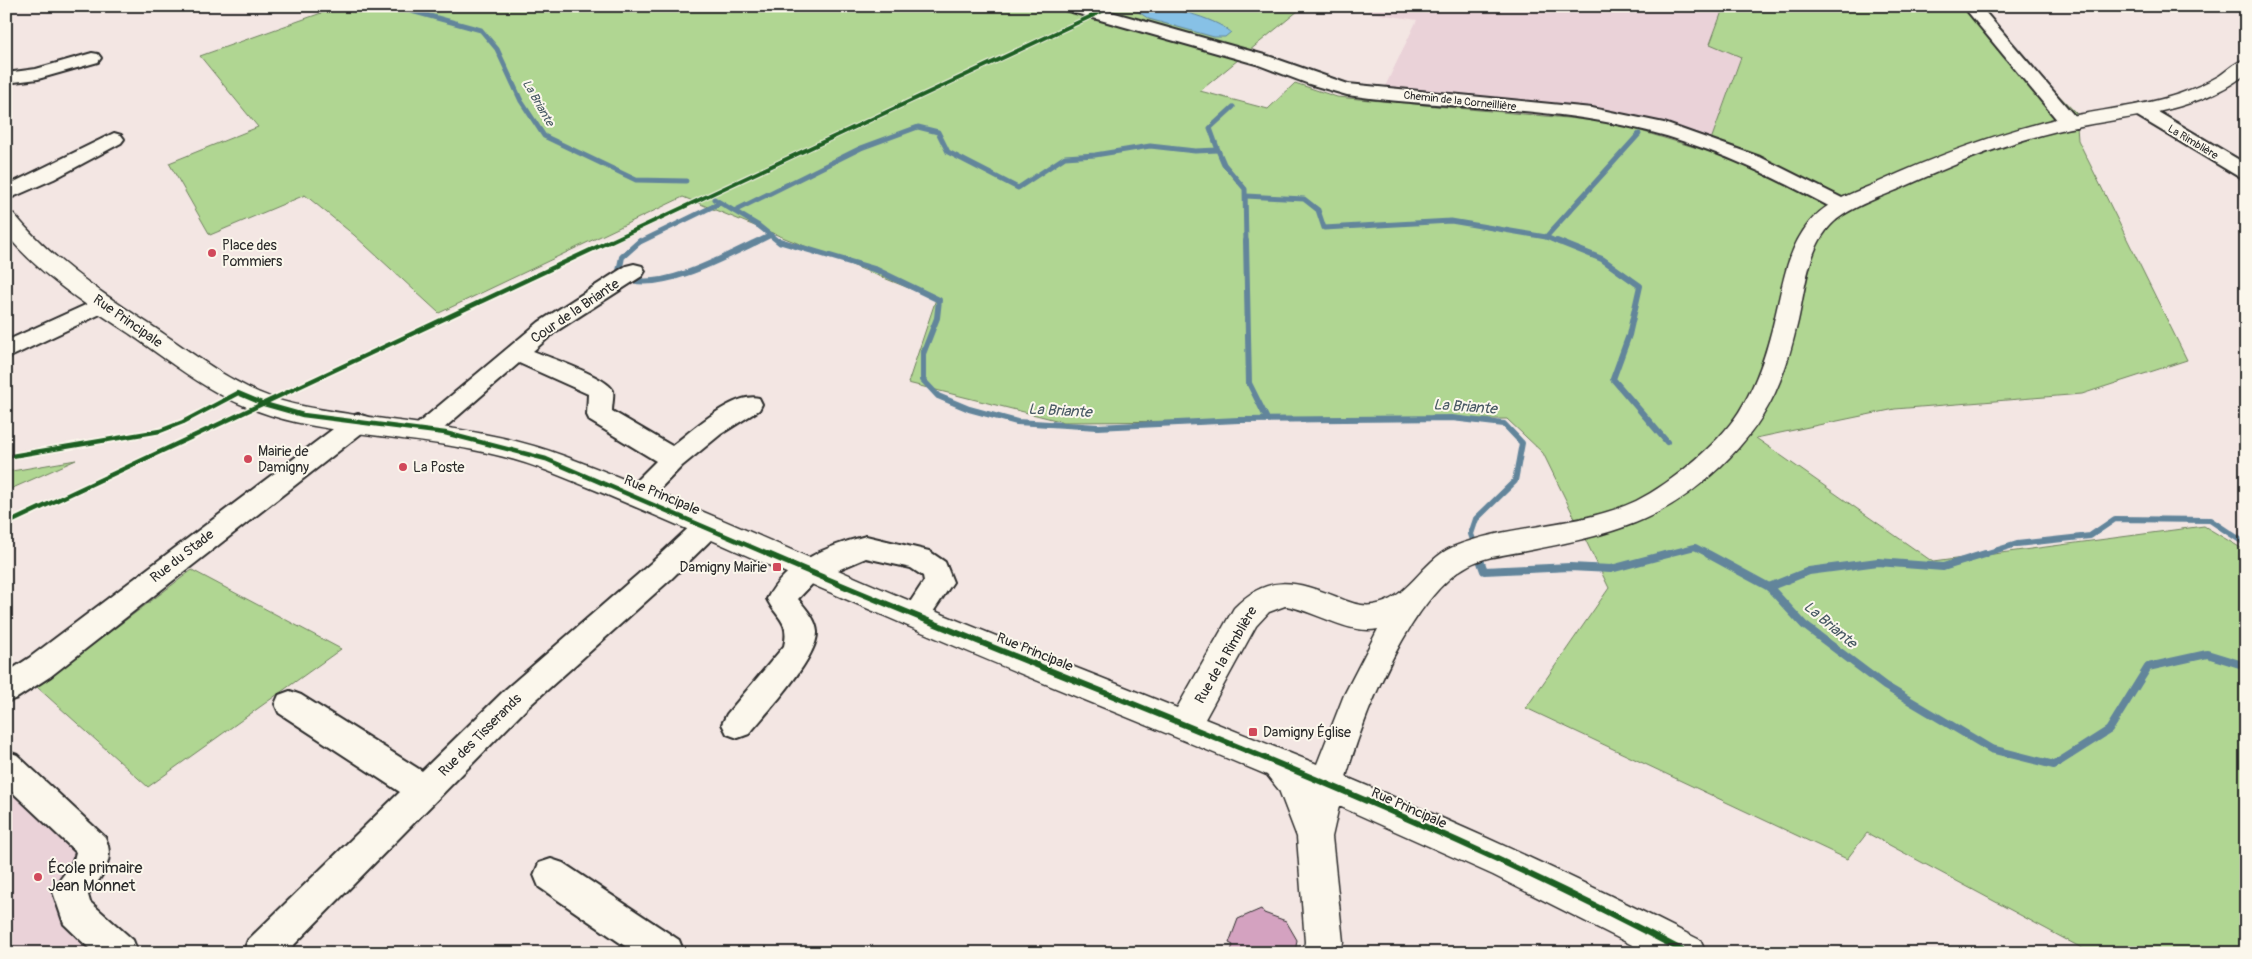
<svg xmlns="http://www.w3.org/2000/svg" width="2252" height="959" font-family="Pangolin,sans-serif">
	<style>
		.built { fill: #ead2d8 }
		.green { fill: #b0d692; stroke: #6e805e }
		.water { fill: #87c1e6; stroke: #62859b }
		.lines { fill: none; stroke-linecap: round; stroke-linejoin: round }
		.stream-far2 { stroke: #62859b; stroke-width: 5 }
		.stream-far1 { stroke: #62859b; stroke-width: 6 }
		.stream { stroke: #62859b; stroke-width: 8 }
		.building { fill: #d4a2c0; stroke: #2b2b2b }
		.minor-casing { stroke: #2b2b2b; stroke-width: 4 }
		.tertiary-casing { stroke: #2b2b2b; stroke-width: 3 }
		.minor { fill: #fbf7ec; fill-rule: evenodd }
		.tertiary { fill: #fbf7ec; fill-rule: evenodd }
		.cycleway-far2-casing { stroke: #fbf7ec; stroke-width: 6 }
		.cycleway-far1-casing { stroke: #fbf7ec; stroke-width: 8 }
		.cycleway-casing { stroke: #fbf7ec; stroke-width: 9 }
		.cycleway-far2 { stroke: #1b5e20; stroke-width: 4 }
		.cycleway-far1 { stroke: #1b5e20; stroke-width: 4.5 }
		.cycleway { stroke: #1b5e20; stroke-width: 6 }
		.poi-dot { fill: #d1495b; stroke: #fbf7ec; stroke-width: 2 }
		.labels { text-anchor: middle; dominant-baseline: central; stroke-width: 4; stroke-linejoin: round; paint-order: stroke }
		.far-street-label { font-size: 11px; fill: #2b2b2b; stroke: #fbf7ec }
		.far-water-label { font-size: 12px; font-style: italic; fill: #475863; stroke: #fbf7ec }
		.poi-label { font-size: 14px; fill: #2b2b2b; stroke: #fbf7ec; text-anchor: start }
		.street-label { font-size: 14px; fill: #2b2b2b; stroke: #fbf7ec }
		.water-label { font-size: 15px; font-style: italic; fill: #475863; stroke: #fbf7ec }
		.near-poi-label { font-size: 16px; fill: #2b2b2b; stroke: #fbf7ec; text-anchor: start }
	</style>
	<rect width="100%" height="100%" fill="#f3e6e3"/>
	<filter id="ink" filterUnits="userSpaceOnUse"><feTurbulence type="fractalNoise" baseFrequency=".02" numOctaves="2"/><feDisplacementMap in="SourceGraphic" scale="10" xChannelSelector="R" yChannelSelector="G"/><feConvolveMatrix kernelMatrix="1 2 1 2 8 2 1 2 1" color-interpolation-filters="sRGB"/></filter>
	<g filter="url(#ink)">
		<g class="built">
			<path d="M 1369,6 L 1724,6 L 1741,57 L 1707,151 L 1611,122 L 1378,101 L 1417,20 L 1367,12 Z"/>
			<path d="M 6,784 L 85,859 L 56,895 L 58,913 L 101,953 L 6,953 Z"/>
		</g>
		<g class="green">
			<path d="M 341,6 L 1304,6 L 1200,91 L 1268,109 L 1295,83 L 1337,97 L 1611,122 L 1707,151 L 1741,57 L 1710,44 L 1724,6 L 1972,6 L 2076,113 L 2078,140 L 2187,360 L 2082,394 L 1895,409 L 1756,438 L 1933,562 L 2204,526 L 2246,551 L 2246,953 L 2091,953 L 1867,833 L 1847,859 L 1526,708 L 1609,588 L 1543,453 L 1507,419 L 1064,422 L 908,383 L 936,299 L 683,197 L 439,313 L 354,235 L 305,195 L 210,235 L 169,163 L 258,127 L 200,56 Z"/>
			<path d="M 76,460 L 6,491 L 6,472 Z"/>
			<path d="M 192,570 L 341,649 L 148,787 L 37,687 Z"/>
		</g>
		<path class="water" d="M 1144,6 C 1168,6 1212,17 1231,32 L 1225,37 L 1214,37 L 1149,19 L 1137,11 Z"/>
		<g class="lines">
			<g class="stream-far2">
				<path d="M 393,6 L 481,30 L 497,49 L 521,101 L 544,136 L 636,180 L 686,181"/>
				<path d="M 1218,150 L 1224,164 L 1245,189 L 1246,243"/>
				<path d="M 1246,196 L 1304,199 L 1318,210 L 1324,228 L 1451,221 L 1546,237 L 1560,243"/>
				<path d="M 714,199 L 759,226 L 780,243"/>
				<path d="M 734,211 L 861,148 L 918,127 L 938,132 L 948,152 L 1018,188 L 1065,157 L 1095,155 L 1150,146 L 1195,151 L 1218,150 L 1210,128 L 1233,107"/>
				<path d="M 1546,237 L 1639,134"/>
				<path d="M 638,243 L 720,203"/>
				<path d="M 755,243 L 771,235"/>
			</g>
			<g class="stream-far1">
				<path d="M 640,241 L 622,257 L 619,271 C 623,274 627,279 632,280 C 667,289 726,256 758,241"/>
				<path d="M 779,241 L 877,270 L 939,300 L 937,318 L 923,354 L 923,380 L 938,396 L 969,409 L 1017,422 L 1098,427 L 1238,420 L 1452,418 L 1504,424 L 1522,443 L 1515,481 L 1476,519 L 1471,534 L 1478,555"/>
				<path d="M 1246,241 L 1249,383 L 1267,419"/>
				<path d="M 1557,241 L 1602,259 L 1640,286 L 1629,335 L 1613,379 L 1667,442"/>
				<path d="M 1663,555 L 1695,547 L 1710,555"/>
				<path d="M 1981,555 L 2017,544 L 2090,536 L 2115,519 L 2210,520 L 2246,544"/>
			</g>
			<g class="stream">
				<path d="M 1478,554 L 1484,571 L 1570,567 L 1611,569 L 1668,554"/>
				<path d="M 1708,554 L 1769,587 L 1804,625 L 1885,686 L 1991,749 L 2054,765 L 2109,730 L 2148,667 L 2207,654 L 2246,666"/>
				<path d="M 1769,587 L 1809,571 L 1878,562 L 1943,567 L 1985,554"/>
			</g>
		</g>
		<path class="building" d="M 1261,909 L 1264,913 L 1286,921 L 1297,940 L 1295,953 L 1230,953 L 1233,945 L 1229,943 L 1238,919 Z"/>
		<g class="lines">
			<defs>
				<g id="minor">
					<path d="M 1063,6 L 1090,6 L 1268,56 L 1348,84 L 1592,108 L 1664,123 L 1760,157 L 1850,202 L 1853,206 L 1850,210 L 1843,212 L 1836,210 C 1769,174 1700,141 1626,126 C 1534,106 1439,108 1347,95 L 1309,84 L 1256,64 L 1065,10 Z"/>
					<path d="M 1963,6 L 1980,6 L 2077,119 L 2080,123 L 2077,127 L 2063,127 Z"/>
					<path d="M 92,53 L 98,54 L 101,58 L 98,62 L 38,79 L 6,83 L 6,73 L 36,69 Z"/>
					<path d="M 2141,104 L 2148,106 L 2246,164 L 2246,179 L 2239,177 L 2134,114 L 2132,110 L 2134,106 Z"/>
					<path d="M 114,133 L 121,135 L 124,139 L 121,143 L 54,179 L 6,200 L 6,186 Z"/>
					<path d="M 634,264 L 642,266 L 645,271 L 642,276 L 555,332 L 533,351 C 548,357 610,378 613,391 C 614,397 612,405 612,411 L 672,446 C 691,431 735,391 759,398 L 762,404 L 759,410 L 721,434 L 682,466 L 646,503 L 637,506 L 628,503 L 624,496 L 628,489 L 656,461 L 590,421 L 587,415 L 588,394 L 519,363 L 434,437 L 425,440 L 416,437 L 412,431 L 416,425 L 539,322 L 626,266 Z"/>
					<path d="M 103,297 L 111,299 L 114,304 L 111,309 L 6,359 L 6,341 Z"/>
					<path d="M 358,414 L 367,417 L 371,423 L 367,429 L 51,676 L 17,698 L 6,702 L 6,673 L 29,658 L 349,417 Z"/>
					<path d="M 707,517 L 717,520 L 721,527 L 717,534 L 671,579 L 528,707 L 286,953 L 243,953 L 248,940 L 400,792 L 279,713 L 275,704 L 279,695 L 290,691 L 301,695 L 422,771 L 506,689 L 651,563 L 697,520 Z"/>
					<path d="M 866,536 L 929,551 L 945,562 L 953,582 L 925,624 L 915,628 L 905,624 L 901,616 L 924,581 L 923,576 L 911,568 L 866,558 L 817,579 L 798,599 C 806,609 816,619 817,632 C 818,658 766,713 749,734 L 738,738 L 727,734 L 722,724 L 727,714 L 784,646 C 790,621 777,619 767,599 C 786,562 828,546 866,536 Z"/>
					<path d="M 6,751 L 17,755 L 105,837 C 116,861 102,876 88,895 L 90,902 L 133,940 L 138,953 L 94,953 L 64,924 L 53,892 C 58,879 74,866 76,852 L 6,786 Z"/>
					<path d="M 551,859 L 563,863 L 679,940 L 684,953 L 635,953 L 539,887 L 534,875 L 539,863 Z"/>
				</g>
				<path id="tertiary" d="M 2246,59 L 2246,74 C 2192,116 2120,116 2057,131 C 2002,144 1950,166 1899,189 C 1880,197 1860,204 1843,215 C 1808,237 1806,286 1798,321 C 1793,342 1788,362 1780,381 C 1767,415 1746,442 1720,467 C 1662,522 1612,534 1536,549 C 1514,554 1489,555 1469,565 C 1410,596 1364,715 1346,777 C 1466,827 1584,881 1700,940 L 1706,953 L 1648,953 L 1493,875 L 1339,806 L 1332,837 L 1343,942 L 1341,953 L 1303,953 L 1305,942 L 1297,837 L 1279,790 L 1267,775 C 1141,722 1013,672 887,617 C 774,569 663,516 548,471 C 466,439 379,441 295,422 C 222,405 189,375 130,334 C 86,305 40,275 6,234 L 6,212 L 14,214 C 56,265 110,298 164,334 C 206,363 243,392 293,404 C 384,424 476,423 564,456 C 679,499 790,550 903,598 C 993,636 1086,671 1177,708 L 1234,608 C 1268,573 1295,581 1337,597 C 1348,602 1361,607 1373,605 C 1407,601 1422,560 1453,547 C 1512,523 1579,528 1636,501 C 1672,483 1724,440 1743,405 C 1759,378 1768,347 1775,317 C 1783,284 1787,250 1809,223 C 1826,201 1854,193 1879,182 C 1937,156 1994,134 2056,119 C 2097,110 2140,107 2179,94 C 2193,89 2207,83 2219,76 C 2228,70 2235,62 2246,59 ZM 1285,606 C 1315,610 1347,635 1378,629 L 1344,695 L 1317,764 L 1205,719 L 1256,626 L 1269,612 Z"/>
			</defs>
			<use href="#minor" class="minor-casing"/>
			<use href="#tertiary" class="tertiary-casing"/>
			<use href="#minor" class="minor"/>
			<use href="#tertiary" class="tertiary"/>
			<defs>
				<path id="cycleway-far2" d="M 607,243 L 1113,6"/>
				<g id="cycleway-far1">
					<path d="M 6,457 L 160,431 L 183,422 L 238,393 L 264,404 L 303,415 L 445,433 L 546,459 L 770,555"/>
					<path d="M 6,524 L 610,241"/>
				</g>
				<path id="cycleway" d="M 768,554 C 1074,686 1392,796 1687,953"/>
			</defs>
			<use href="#cycleway-far2" class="cycleway-far2-casing"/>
			<use href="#cycleway-far1" class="cycleway-far1-casing"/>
			<use href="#cycleway" class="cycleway-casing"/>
			<use href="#cycleway-far2" class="cycleway-far2"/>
			<use href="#cycleway-far1" class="cycleway-far1"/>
			<use href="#cycleway" class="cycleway"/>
		</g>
	</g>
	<g class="poi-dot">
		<circle cx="212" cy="253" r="5"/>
		<circle cx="248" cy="459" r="5"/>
		<circle cx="403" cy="467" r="5"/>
		<rect x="772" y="562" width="10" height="10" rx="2.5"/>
		<rect x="1248" y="727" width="10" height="10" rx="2.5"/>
		<circle cx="38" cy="877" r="5"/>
	</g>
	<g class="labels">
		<g class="far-street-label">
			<text transform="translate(1460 101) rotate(6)">Chemin de la Corneillière</text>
			<text transform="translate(2193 142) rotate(31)">La Rimblière</text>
		</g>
		<g class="far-water-label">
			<text transform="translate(538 103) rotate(60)">La Briante</text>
		</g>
		<g class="poi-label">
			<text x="222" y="245">Place des<tspan x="222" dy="16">Pommiers</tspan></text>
			<text x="258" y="451">Mairie de<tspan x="258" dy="16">Damigny</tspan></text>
			<text x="413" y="467">La Poste</text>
			<text x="767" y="567" text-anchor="end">Damigny Mairie</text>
			<text x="1263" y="732">Damigny Église</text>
		</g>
		<g class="street-label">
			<text transform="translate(575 311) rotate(-34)">Cour de la Briante</text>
			<text transform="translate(128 321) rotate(35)">Rue Principale</text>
			<text transform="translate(662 495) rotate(23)">Rue Principale</text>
			<text transform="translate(182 556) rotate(-38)">Rue du Stade</text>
			<text transform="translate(1035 652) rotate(22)">Rue Principale</text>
			<text transform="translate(1226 655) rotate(-60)">Rue de la Rimblière</text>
			<text transform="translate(480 735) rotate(-45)">Rue des Tisserands</text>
			<text transform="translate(1409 808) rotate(24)">Rue Principale</text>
		</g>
		<g class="water-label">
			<text transform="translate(1465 407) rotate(4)">La Briante</text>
			<text transform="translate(1060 411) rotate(3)">La Briante</text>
			<text transform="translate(1830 625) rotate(40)">La Briante</text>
		</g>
		<g class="near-poi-label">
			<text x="48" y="868">École primaire<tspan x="48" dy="18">Jean Monnet</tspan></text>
		</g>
	</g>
	<rect width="2252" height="959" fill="none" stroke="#fbf7ec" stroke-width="25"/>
	<rect x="12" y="12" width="2227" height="934" fill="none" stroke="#2b2b2b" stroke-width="2" filter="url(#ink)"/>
</svg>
